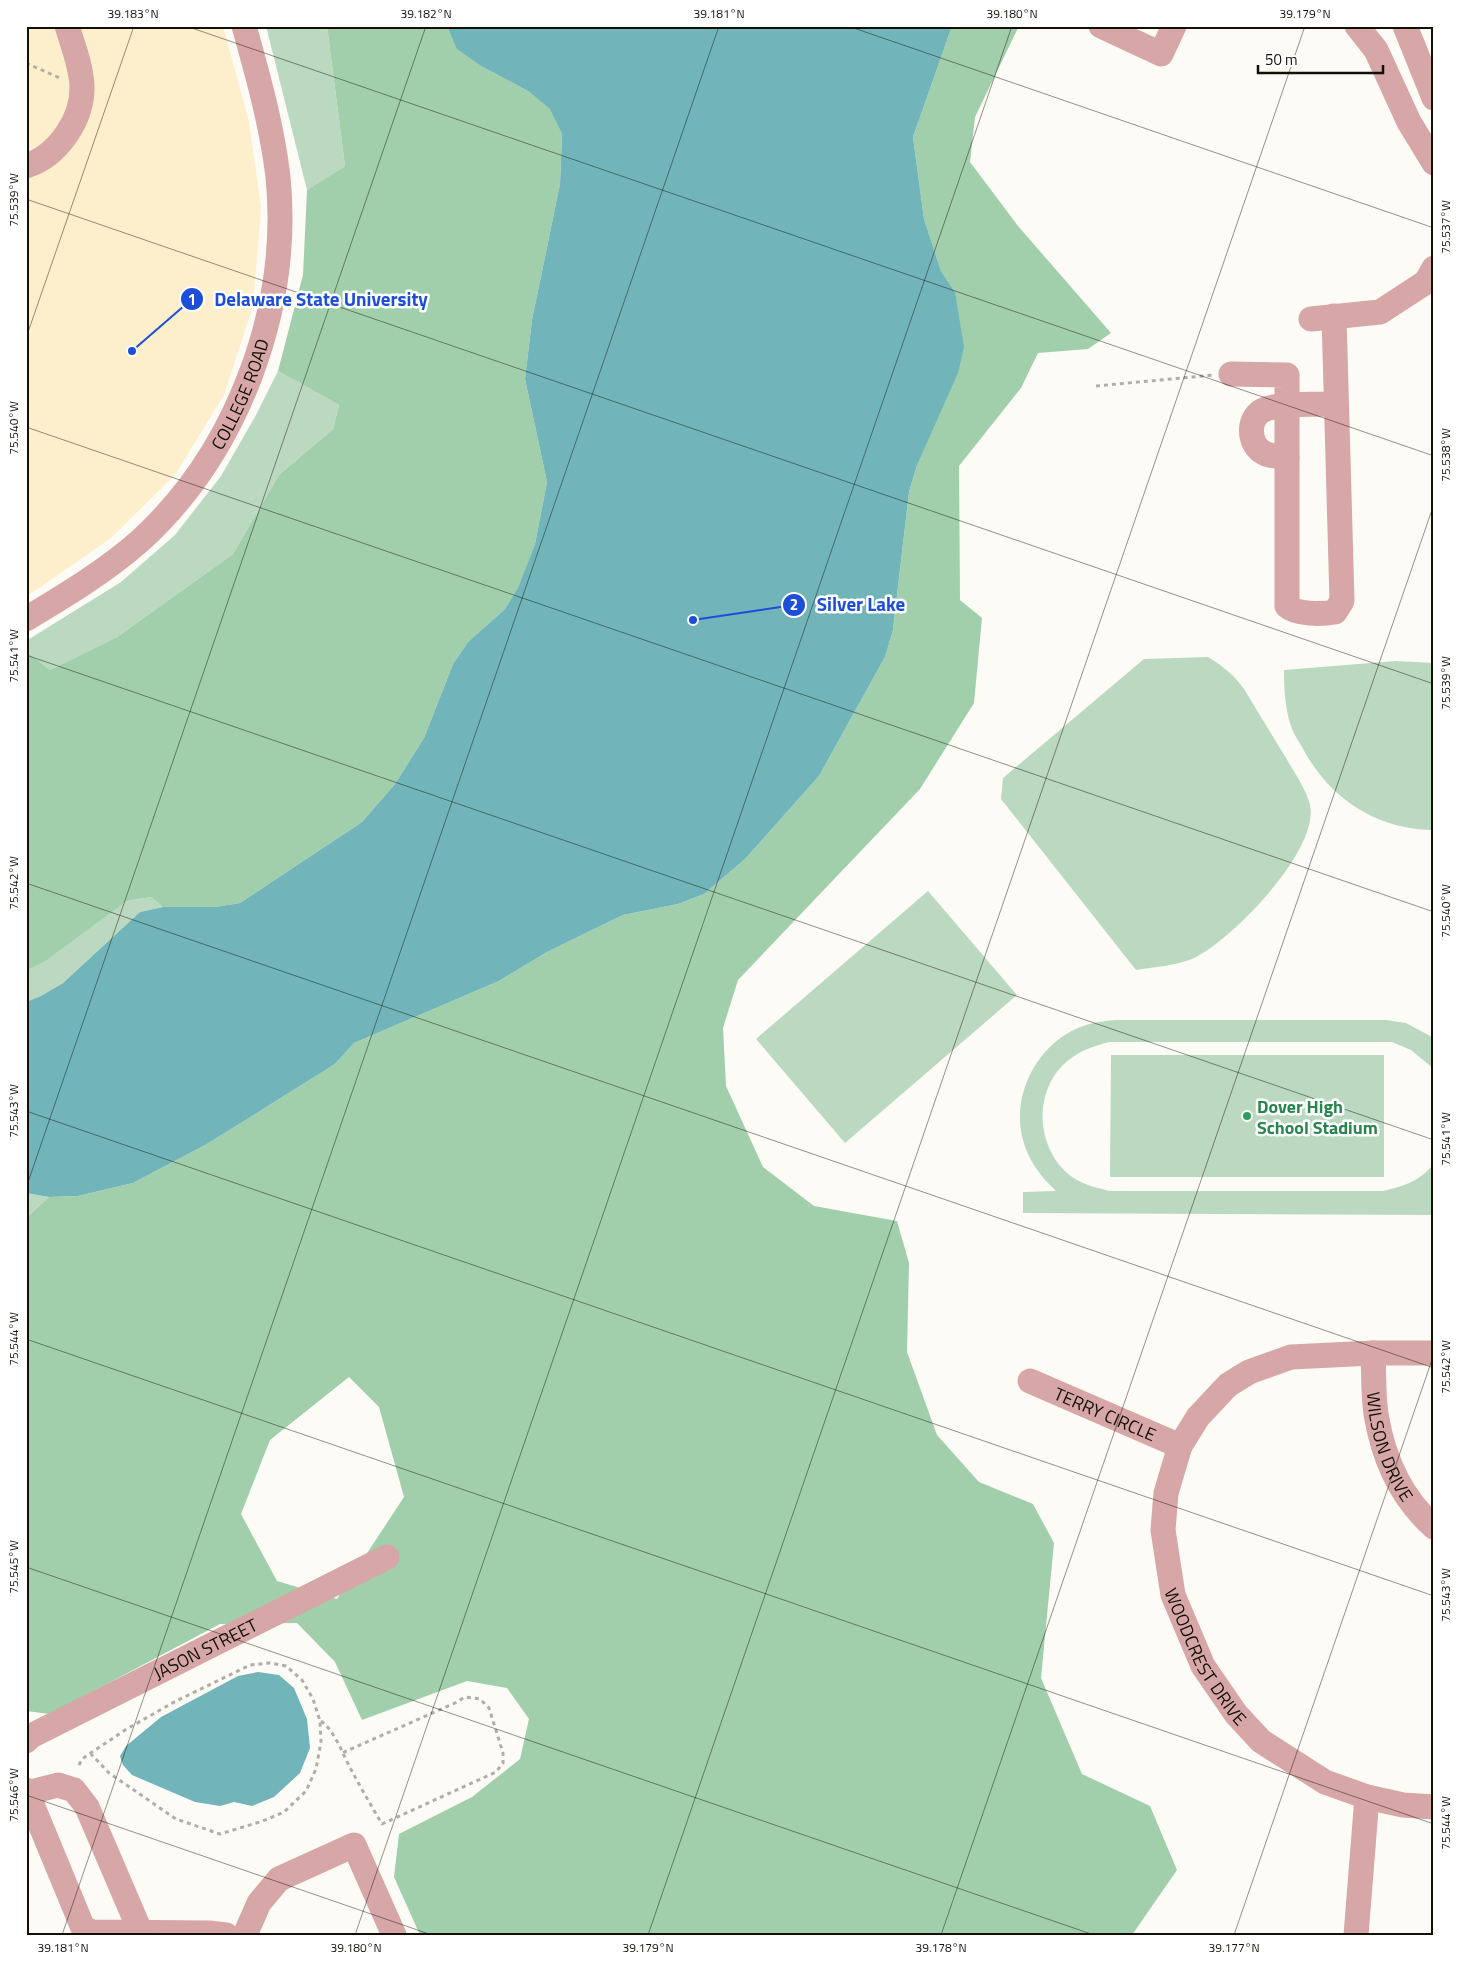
<svg xmlns="http://www.w3.org/2000/svg" width="1460" height="1961" font-family="'Titillium Web',sans-serif">
	<style>
		.built { fill: #feefcc }
		.green { fill: #bbd8c1 }
		.forest { fill: #a1cfac; fill-rule: evenodd }
		.water { fill: #71b4ba }
		.lines { fill: none; stroke-linecap: round; stroke-linejoin: round }
		.path { stroke: #b0aea7; stroke-width: 3; stroke-dasharray: 4 4; stroke-linecap: butt }
		.minor { stroke: #d7a6a7; stroke-width: 25 }
		.ticks { fill: none; stroke: #141007; stroke-width: 1; stroke-opacity: 0.45 }
		.leisure-dot { fill: #2e9e5b; stroke: #fff; stroke-width: 2 }
		.labels { text-anchor: middle; dominant-baseline: central; stroke-width: 5; stroke-linejoin: round; paint-order: stroke }
		.street-label { font-size: 18px; fill: #141007; stroke: #fff }
		.leisure-label { font-size: 18px; font-weight: bold; fill: #27864d; stroke: #fff; text-anchor: start }
		.leader { fill: none; stroke: #1d4ed8; stroke-width: 2 }
		.callout-dot { fill: #1d4ed8; stroke: #fff; stroke-width: 2 }
		.mark-label { font-size: 15px; text-anchor: middle; font-weight: bold; fill: #fff }
		.callout-label { font-size: 19px; text-anchor: middle; font-weight: bold; fill: #1d4ed8; stroke: #fff; stroke-width: 5; stroke-linejoin: round; paint-order: stroke }
		.neatline { fill: none; stroke: #141007; stroke-width: 2 }
		.ticks-label { font-size: 12px; text-anchor: middle; fill: #141007 }
	</style>
	<rect width="100%" height="100%" fill="#fdfbf6"/>
	<path class="built" d="M 26,26 L 223,26 L 249,122 L 261,207 L 253,306 L 224,395 L 175,475 L 111,538 L 26,597 Z"/>
	<g class="green">
		<path d="M 266,26 L 327,26 L 345,166 L 307,190 Z"/>
		<path d="M 278,371 L 339,405 L 333,429 L 279,475 L 233,554 L 117,637 L 50,670 L 26,651 L 26,641 L 121,582 L 175,535 L 221,476 L 256,415 Z"/>
		<path d="M 1208,657 C 1223,666 1234,675 1244,689 C 1258,712 1272,735 1286,758 C 1294,772 1306,789 1310,805 C 1320,850 1230,942 1192,959 C 1174,966 1154,967 1136,970 L 1001,799 L 1003,778 L 1144,659 Z"/>
		<path d="M 1396,661 L 1434,663 L 1434,830 C 1376,830 1328,797 1302,747 C 1297,739 1292,731 1290,723 C 1285,706 1284,688 1284,670 Z"/>
		<path d="M 928,891 L 1017,995 L 845,1143 L 756,1039 Z"/>
		<path d="M 151,897 L 163,907 L 140,912 L 63,983 L 41,996 L 26,1002 L 26,971 L 46,961 L 127,901 Z"/>
		<path d="M 1115,1020 L 1386,1020 L 1406,1023 L 1434,1038 L 1434,1069 L 1411,1050 L 1392,1042 L 1110,1042 C 1092,1046 1076,1052 1062,1066 C 1031,1098 1038,1157 1077,1180 C 1087,1186 1099,1188 1110,1191 L 1383,1191 C 1405,1186 1419,1181 1434,1164 L 1434,1215 L 1023,1213 L 1023,1192 L 1056,1191 C 1041,1177 1028,1160 1023,1140 C 1011,1096 1036,1046 1078,1028 C 1090,1023 1102,1021 1115,1020 Z"/>
		<path d="M 1111,1055 L 1384,1055 L 1384,1177 L 1110,1177 Z"/>
		<path d="M 26,1193 L 49,1197 L 26,1218 Z"/>
	</g>
	<g class="forest">
		<path d="M 327,26 L 447,26 L 458,49 L 481,66 L 528,91 L 551,109 L 562,134 L 560,184 L 532,320 L 525,379 L 547,482 L 535,544 L 518,589 L 505,609 L 468,642 L 453,664 L 424,738 L 395,784 L 362,822 L 240,903 L 215,907 L 163,907 L 151,897 L 127,901 L 46,961 L 26,971 L 26,651 L 50,670 L 117,637 L 233,554 L 279,475 L 333,429 L 339,405 L 278,371 L 303,275 L 307,190 L 345,166 Z"/>
		<path d="M 952,26 L 1019,26 L 975,117 L 970,162 L 1018,226 L 1111,333 L 1088,349 L 1038,353 L 1021,388 L 959,466 L 960,600 L 982,618 L 974,703 L 920,789 L 738,980 L 723,1028 L 726,1086 L 763,1167 L 814,1206 L 897,1221 L 909,1263 L 907,1352 L 937,1435 L 979,1482 L 1033,1504 L 1054,1543 L 1041,1678 L 1082,1774 L 1150,1806 L 1177,1870 L 1132,1935 L 420,1935 L 394,1877 L 399,1834 L 472,1797 L 520,1759 L 529,1719 L 507,1688 L 467,1681 L 362,1720 L 335,1662 L 297,1623 L 220,1624 L 50,1714 L 26,1711 L 26,1218 L 49,1197 L 78,1196 L 133,1183 L 207,1144 L 335,1064 L 354,1043 L 499,981 L 547,952 L 623,915 L 678,904 L 704,894 L 745,859 L 819,776 L 885,657 L 893,630 L 909,492 L 917,465 L 955,292 L 941,271 L 924,219 L 913,137 ZM 349,1377 L 379,1407 L 404,1497 L 337,1599 L 277,1581 L 241,1514 L 270,1440 Z"/>
	</g>
	<g class="water">
		<path d="M 447,26 L 952,26 L 913,137 L 924,219 L 941,271 L 955,292 L 964,347 L 958,373 L 917,465 L 909,492 L 893,630 L 885,657 L 819,776 L 745,859 L 704,894 L 678,904 L 623,915 L 547,952 L 499,981 L 354,1043 L 335,1064 L 207,1144 L 133,1183 L 78,1196 L 49,1197 L 26,1193 L 26,1002 L 41,996 L 63,983 L 140,912 L 163,907 L 215,907 L 240,903 L 362,822 L 395,784 L 424,738 L 453,664 L 468,642 L 505,609 L 518,588 L 535,544 L 547,482 L 525,379 L 532,320 L 560,184 L 562,134 L 550,109 L 528,91 L 481,66 L 457,49 Z"/>
		<path d="M 258,1672 L 279,1675 L 294,1688 L 307,1719 L 310,1748 L 300,1773 L 274,1797 L 252,1806 L 234,1802 L 220,1806 L 195,1802 L 132,1775 L 123,1765 L 120,1756 L 126,1746 L 161,1717 L 238,1676 Z"/>
	</g>
	<g class="lines">
		<g class="path">
			<path d="M 26,63 L 62,79"/>
			<path d="M 1096,386 L 1213,375"/>
			<path d="M 321,1721 C 336,1732 343,1756 353,1773 C 362,1790 372,1807 382,1824 L 496,1772 L 503,1763 L 503,1753 L 489,1708 L 480,1699 L 465,1697 L 455,1703 L 342,1753"/>
			<path d="M 79,1765 L 82,1759 L 125,1730 L 176,1701 L 250,1665 L 270,1663 L 286,1666 L 302,1680 L 313,1699 L 320,1721 L 321,1742 L 316,1769 L 306,1791 L 284,1812 L 263,1821 L 220,1834 L 176,1819 L 109,1773 L 91,1754"/>
		</g>
		<g class="minor">
			<path d="M 1101,26 L 1161,54 L 1174,26"/>
			<path d="M 1357,26 L 1376,50 L 1409,122 L 1434,163"/>
			<path d="M 1405,26 L 1434,98"/>
			<path d="M 26,166 C 58,156 83,119 82,86 C 81,65 73,46 67,26"/>
			<path d="M 1311,319 L 1380,312 L 1426,282 L 1434,268"/>
			<path d="M 1231,374 L 1287,375 L 1287,606 C 1297,615 1322,614 1335,612 L 1342,601 L 1334,316"/>
			<path d="M 1287,458 C 1280,457 1270,456 1264,453 C 1247,444 1247,415 1266,409 C 1288,402 1314,405 1336,404"/>
			<path id="s1" d="M 26,619 C 66,595 106,571 141,540 C 238,451 291,308 278,177 C 272,126 258,76 244,26"/>
			<path id="s2" d="M 1373,1353 C 1374,1373 1373,1394 1376,1414 C 1383,1457 1401,1498 1434,1527"/>
			<path id="s3" d="M 1434,1353 L 1373,1353 L 1291,1357 L 1249,1372 L 1228,1385 L 1198,1417 L 1180,1446 L 1166,1493 L 1163,1530 L 1173,1595 L 1203,1666 L 1236,1714 L 1261,1741 L 1325,1782 L 1367,1797 L 1403,1805 L 1434,1807"/>
			<path id="s4" d="M 1030,1381 L 1180,1446"/>
			<path id="s5" d="M 26,1741 L 31,1736 L 387,1557"/>
			<path d="M 26,1790 L 83,1928 L 93,1932 L 209,1933 L 226,1935"/>
			<path d="M 27,1793 L 58,1785 L 74,1790 L 87,1807 L 141,1933"/>
			<path d="M 245,1935 L 259,1903 L 279,1879 L 354,1845 L 394,1935"/>
			<path d="M 1356,1935 L 1367,1797"/>
		</g>
	</g>
	<path class="ticks" d="M 186,26 L 1434,456M 848,26 L 1434,228M 26,199 L 1434,684M 26,338 L 134,26M 26,427 L 1434,912M 26,655 L 1434,1140M 26,883 L 1434,1368M 26,1111 L 1434,1596M 26,1188 L 426,26M 26,1339 L 1434,1824M 26,1567 L 1094,1935M 26,1795 L 432,1935M 62,1935 L 719,26M 355,1935 L 1012,26M 648,1935 L 1305,26M 941,1935 L 1434,504M 1234,1935 L 1434,1354"/>
	<circle class="leisure-dot" cx="1247" cy="1116" r="5"/>
	<g class="labels">
		<g class="street-label">
			<text stroke="none"><textPath href="#s1" startOffset="318">COLLEGE ROAD</textPath></text>
			<text stroke="none"><textPath href="#s4" startOffset="82">TERRY CIRCLE</textPath></text>
			<text stroke="none"><textPath href="#s2" startOffset="96">WILSON DRIVE</textPath></text>
			<text stroke="none"><textPath href="#s5" startOffset="202">JASON STREET</textPath></text>
			<text stroke="none"><textPath href="#s3" startOffset="512">WOODCREST DRIVE</textPath></text>
		</g>
		<g class="leisure-label">
			<text x="1257" y="1106">Dover High<tspan x="1257" dy="21">School Stadium</tspan></text>
		</g>
	</g>
	<path class="leader" d="M132 351L192 299M693 620L794 605"/>
	<g class="callout-dot">
		<circle cx="132" cy="351" r="5"/>
		<circle cx="693" cy="620" r="5"/>
		<circle cx="192" cy="299" r="12"/>
		<circle cx="794" cy="605" r="12"/>
	</g>
	<g class="mark-label">
		<text x="192" y="305">1</text>
		<text x="794" y="610">2</text>
	</g>
	<g class="callout-label">
		<text x="321" y="306">Delaware State University</text>
		<text x="861" y="611">Silver Lake</text>
	</g>
	<rect width="1460" height="1961" fill="none" stroke="#ffffff" stroke-width="55"/>
	<path d="M1258 65v8h125v-8" fill="none" stroke="#141007" stroke-width="2.5"/>
	<text x="1265" y="65" font-size="15" fill="#141007" stroke="#ffffff" stroke-width="4" paint-order="stroke">50 m</text>
	<rect x="28" y="28" width="1404" height="1906" class="neatline"/>
	<g class="ticks-label">
		<text x="133" y="18">39.183°N</text>
		<text x="426" y="18">39.182°N</text>
		<text x="719" y="18">39.181°N</text>
		<text x="1012" y="18">39.180°N</text>
		<text x="1305" y="18">39.179°N</text>
		<text transform="translate(14 200) rotate(-90)" y="4">75.539°W</text>
		<text transform="translate(1446 227) rotate(-90)" y="4">75.537°W</text>
		<text transform="translate(14 428) rotate(-90)" y="4">75.540°W</text>
		<text transform="translate(1446 455) rotate(-90)" y="4">75.538°W</text>
		<text transform="translate(14 656) rotate(-90)" y="4">75.541°W</text>
		<text transform="translate(1446 683) rotate(-90)" y="4">75.539°W</text>
		<text transform="translate(14 883) rotate(-90)" y="4">75.542°W</text>
		<text transform="translate(1446 911) rotate(-90)" y="4">75.540°W</text>
		<text transform="translate(14 1111) rotate(-90)" y="4">75.543°W</text>
		<text transform="translate(1446 1139) rotate(-90)" y="4">75.541°W</text>
		<text transform="translate(14 1339) rotate(-90)" y="4">75.544°W</text>
		<text transform="translate(1446 1367) rotate(-90)" y="4">75.542°W</text>
		<text transform="translate(14 1567) rotate(-90)" y="4">75.545°W</text>
		<text transform="translate(1446 1595) rotate(-90)" y="4">75.543°W</text>
		<text transform="translate(14 1795) rotate(-90)" y="4">75.546°W</text>
		<text transform="translate(1446 1823) rotate(-90)" y="4">75.544°W</text>
		<text x="63" y="1952">39.181°N</text>
		<text x="356" y="1952">39.180°N</text>
		<text x="648" y="1952">39.179°N</text>
		<text x="941" y="1952">39.178°N</text>
		<text x="1234" y="1952">39.177°N</text>
	</g>
</svg>
